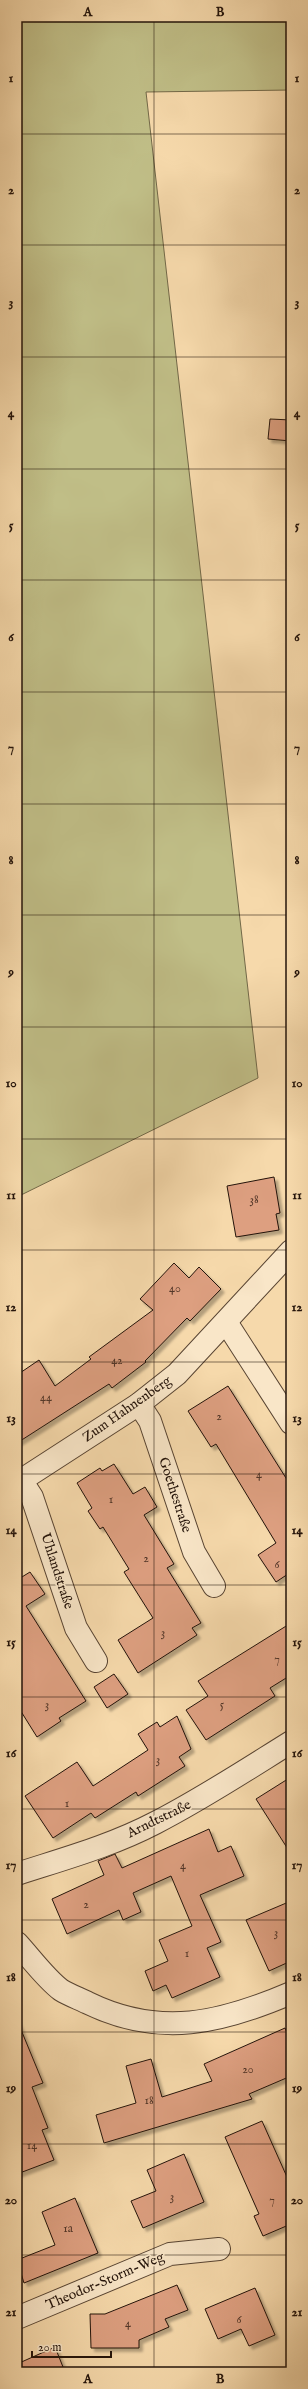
<svg xmlns="http://www.w3.org/2000/svg" width="308" height="2389" font-family="'IM FELL English',serif">
	<style>
		.green { fill: #c0be87; stroke: #726848 }
		.building { fill: #dd9f80; stroke: #23130a; filter: url(#shadow) }
		.lines { fill: none; stroke-linecap: round; stroke-linejoin: round }
		.minor-casing { stroke: #584432; stroke-width: 24 }
		.minor { stroke: #f9e6c8; stroke-width: 22 }
		.grid { fill: none; stroke: #23130a; stroke-width: 1; stroke-opacity: 0.55 }
		.labels { text-anchor: middle; dominant-baseline: central; stroke-width: 3.5; stroke-linejoin: round; paint-order: stroke }
		.number-label { font-size: 12px; fill: #523628 }
		.street-label { font-size: 14px; fill: #23130a; stroke: #f9e6c8 }
		.neatline { fill: none; stroke: #23130a; stroke-width: 1.5 }
		.grid-label { font-size: 13px; text-anchor: middle; font-weight: bold; fill: #23130a }
	</style>
	<defs>
		<filter id="shadow"><feDropShadow dx="3.5" dy="3.5" stdDeviation="1" flood-color="#0004"/></filter>
	</defs>
	<rect width="100%" height="100%" fill="#f6d9ab"/>
	<filter id="stains"><feTurbulence type="fractalNoise" baseFrequency=".005" numOctaves="4"/><feColorMatrix values="0 0 0 0 .2 0 0 0 0 .09 0 0 0 0 .02 0 0 0 .5 -.17"/></filter>
	<radialGradient id="worn" r=".72"><stop offset=".6" stop-color="#630" stop-opacity="0"/><stop offset="1" stop-color="#630" stop-opacity=".3"/></radialGradient>
	<path class="green" d="M 17,17 L 291,17 L 291,90 L 146,92 L 258,1078 L 17,1197 Z"/>
	<g class="building">
		<path d="M 270,419 L 291,420 L 291,441 L 268,439 Z"/>
		<path d="M 274,1177 L 280,1213 L 276,1214 L 279,1230 L 236,1237 L 227,1186 Z"/>
		<path d="M 174,1263 L 189,1278 L 199,1267 L 221,1289 L 190,1321 L 187,1318 L 145,1361 L 146,1362 L 112,1388 L 109,1384 L 17,1443 L 17,1375 L 39,1360 L 55,1386 L 91,1359 L 89,1357 L 153,1310 L 140,1299 Z"/>
		<path d="M 228,1386 L 291,1486 L 291,1572 L 276,1582 L 258,1555 L 276,1543 L 216,1444 L 211,1447 L 188,1411 Z"/>
		<path d="M 114,1464 L 133,1494 L 145,1487 L 157,1507 L 144,1515 L 174,1564 L 167,1568 L 201,1623 L 192,1628 L 197,1635 L 138,1673 L 118,1640 L 153,1618 L 124,1572 L 129,1569 L 103,1527 L 100,1529 L 88,1511 L 92,1508 L 77,1483 L 100,1468 L 102,1471 Z"/>
		<path d="M 30,1572 L 45,1594 L 26,1606 L 86,1701 L 59,1718 L 61,1721 L 37,1737 L 17,1705 L 17,1580 Z"/>
		<path d="M 291,1623 L 291,1675 L 270,1688 L 275,1696 L 206,1740 L 186,1710 L 208,1696 L 198,1681 Z"/>
		<path d="M 114,1674 L 128,1694 L 107,1708 L 94,1687 Z"/>
		<path d="M 177,1716 L 191,1749 L 179,1757 L 185,1766 L 138,1796 L 136,1792 L 95,1818 L 91,1813 L 53,1838 L 25,1796 L 77,1762 L 93,1786 L 148,1750 L 138,1734 L 157,1722 L 160,1727 Z"/>
		<path d="M 291,1777 L 291,1854 L 256,1799 Z"/>
		<path d="M 209,1829 L 218,1852 L 231,1846 L 244,1876 L 200,1895 L 221,1942 L 207,1948 L 220,1977 L 172,1998 L 166,1985 L 153,1991 L 145,1971 L 168,1961 L 159,1940 L 192,1926 L 171,1876 L 133,1893 L 141,1912 L 123,1920 L 119,1910 L 67,1934 L 52,1899 L 104,1875 L 98,1861 L 115,1854 L 122,1868 Z"/>
		<path d="M 291,1901 L 291,1961 L 269,1971 L 246,1920 Z"/>
		<path d="M 17,2020 L 43,2083 L 32,2087 L 48,2128 L 42,2130 L 54,2160 L 17,2174 Z"/>
		<path d="M 285,2028 L 291,2043 L 291,2076 L 249,2094 L 252,2099 L 104,2143 L 96,2115 L 136,2103 L 126,2066 L 151,2059 L 162,2097 L 212,2081 L 204,2064 Z"/>
		<path d="M 262,2121 L 291,2186 L 291,2224 L 263,2236 L 254,2216 L 259,2214 L 225,2137 Z"/>
		<path d="M 184,2154 L 204,2202 L 143,2228 L 131,2201 L 156,2191 L 147,2170 Z"/>
		<path d="M 75,2198 L 98,2253 L 24,2283 L 17,2260 L 55,2245 L 42,2212 Z"/>
		<path d="M 177,2285 L 188,2310 L 165,2319 L 169,2327 L 139,2340 L 139,2348 L 91,2348 L 90,2314 L 105,2314 Z"/>
		<path d="M 255,2288 L 275,2335 L 249,2346 L 241,2329 L 218,2339 L 205,2309 Z"/>
		<path d="M 55,2347 L 65,2372 L 17,2372 L 17,2364 Z"/>
	</g>
	<g class="lines">
		<defs>
			<g id="minor">
				<path d="M 226,1322 L 291,1423"/>
				<path d="M 139,1404 L 150,1421 L 194,1552 L 214,1586"/>
				<path d="M 21,1480 L 32,1497 L 76,1628 L 96,1661"/>
				<path d="M 17,1483 L 139,1404 L 177,1374 L 291,1251"/>
				<path d="M 17,1874 C 63,1859 111,1846 155,1823 C 202,1799 246,1770 291,1742"/>
				<path d="M 17,1943 C 30,1957 46,1979 61,1990 C 69,1995 80,1999 88,2003 C 160,2038 221,2023 291,1993"/>
				<path d="M 17,2318 L 170,2254 L 219,2249"/>
			</g>
		</defs>
		<use href="#minor" class="minor-casing"/>
		<use href="#minor" class="minor"/>
	</g>
	<path class="grid" d="M 154,17 L 154,2372M 17,134 L 291,134M 17,245 L 291,245M 17,357 L 291,357M 17,469 L 291,469M 17,580 L 291,580M 17,692 L 291,692M 17,804 L 291,804M 17,915 L 291,915M 17,1027 L 291,1027M 17,1139 L 291,1139M 17,1250 L 291,1250M 17,1362 L 291,1362M 17,1474 L 291,1474M 17,1585 L 291,1585M 17,1697 L 291,1697M 17,1809 L 291,1809M 17,1920 L 291,1920M 17,2032 L 291,2032M 17,2144 L 291,2144M 17,2255 L 291,2255"/>
	<g class="labels">
		<g class="number-label">
			<text x="254" y="1199">38</text>
			<text x="175" y="1288">40</text>
			<text x="117" y="1360">42</text>
			<text x="46" y="1397">44</text>
			<text x="219" y="1416">2</text>
			<text x="259" y="1474">4</text>
			<text x="111" y="1499">1</text>
			<text x="146" y="1558">2</text>
			<text x="277" y="1564">6</text>
			<text x="163" y="1632">3</text>
			<text x="277" y="1659">7</text>
			<text x="47" y="1704">3</text>
			<text x="222" y="1704">5</text>
			<text x="158" y="1759">3</text>
			<text x="67" y="1803">1</text>
			<text x="183" y="1865">4</text>
			<text x="86" y="1904">2</text>
			<text x="276" y="1932">3</text>
			<text x="187" y="1953">1</text>
			<text x="248" y="2069">20</text>
			<text x="149" y="2100">18</text>
			<text x="32" y="2145">14</text>
			<text x="172" y="2196">3</text>
			<text x="272" y="2200">7</text>
			<text x="68" y="2228">1a</text>
			<text x="239" y="2319">6</text>
			<text x="128" y="2323">4</text>
		</g>
		<g class="street-label">
			<text transform="translate(127 1409) rotate(-35)">Zum Hahnenberg</text>
			<text transform="translate(175 1495) rotate(72)">Goethestraße</text>
			<text transform="translate(57 1571) rotate(72)">Uhlandstraße</text>
			<text transform="translate(159 1819) rotate(-26)">Arndtstraße</text>
			<text transform="translate(105 2281) rotate(-23)">Theodor-Storm-Weg</text>
		</g>
	</g>
	<rect width="308" height="2389" fill="none" stroke="#f6d9ab" stroke-width="44"/>
	<path d="M32 2351v6h79v-6" fill="none" stroke="#23130a" stroke-width="2"/>
	<text x="38" y="2351" font-size="12" fill="#23130a" stroke="#f9e6c8" stroke-width="3" paint-order="stroke">20 m</text>
	<rect x="22" y="22" width="264" height="2345" class="neatline"/>
	<g class="grid-label">
		<text x="88" y="16">A</text>
		<text x="220" y="16">B</text>
		<text x="11" y="82">1</text>
		<text x="297" y="82">1</text>
		<text x="11" y="194">2</text>
		<text x="297" y="194">2</text>
		<text x="11" y="306">3</text>
		<text x="297" y="306">3</text>
		<text x="11" y="417">4</text>
		<text x="297" y="417">4</text>
		<text x="11" y="529">5</text>
		<text x="297" y="529">5</text>
		<text x="11" y="641">6</text>
		<text x="297" y="641">6</text>
		<text x="11" y="752">7</text>
		<text x="297" y="752">7</text>
		<text x="11" y="864">8</text>
		<text x="297" y="864">8</text>
		<text x="11" y="976">9</text>
		<text x="297" y="976">9</text>
		<text x="11" y="1087">10</text>
		<text x="297" y="1087">10</text>
		<text x="11" y="1199">11</text>
		<text x="297" y="1199">11</text>
		<text x="11" y="1311">12</text>
		<text x="297" y="1311">12</text>
		<text x="11" y="1422">13</text>
		<text x="297" y="1422">13</text>
		<text x="11" y="1534">14</text>
		<text x="297" y="1534">14</text>
		<text x="11" y="1646">15</text>
		<text x="297" y="1646">15</text>
		<text x="11" y="1757">16</text>
		<text x="297" y="1757">16</text>
		<text x="11" y="1869">17</text>
		<text x="297" y="1869">17</text>
		<text x="11" y="1981">18</text>
		<text x="297" y="1981">18</text>
		<text x="11" y="2092">19</text>
		<text x="297" y="2092">19</text>
		<text x="11" y="2204">20</text>
		<text x="297" y="2204">20</text>
		<text x="11" y="2316">21</text>
		<text x="297" y="2316">21</text>
		<text x="88" y="2383">A</text>
		<text x="220" y="2383">B</text>
	</g>
	<rect width="100%" height="100%" filter="url(#stains)"/>
	<rect width="100%" height="100%" fill="url(#worn)"/>
</svg>
